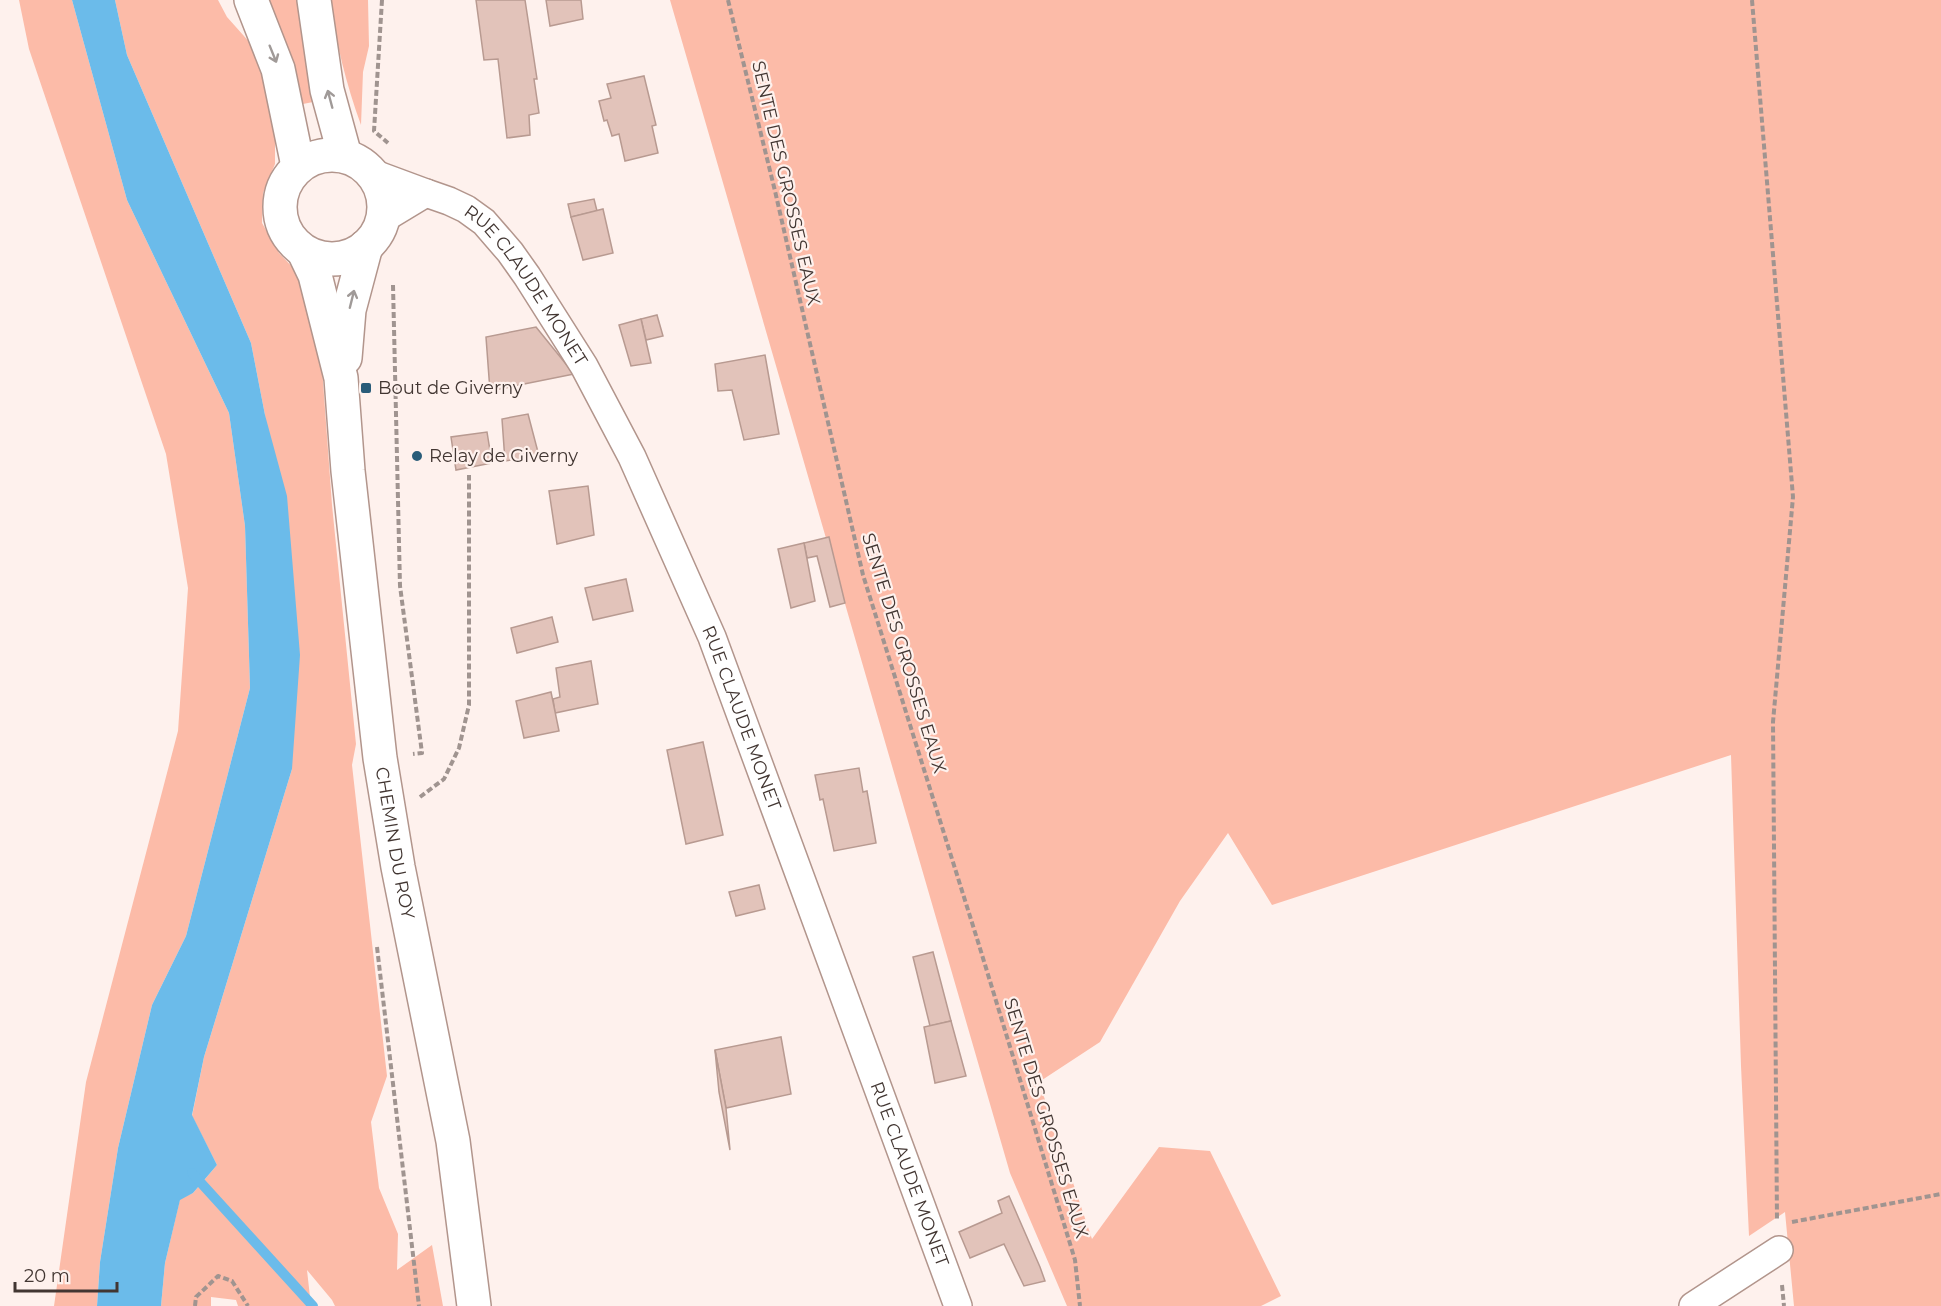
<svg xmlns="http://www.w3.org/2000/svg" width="1941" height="1306" font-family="Montserrat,sans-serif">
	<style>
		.green { fill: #fcbba8 }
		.water { fill: #6bbbea }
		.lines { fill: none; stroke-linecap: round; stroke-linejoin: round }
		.stream { stroke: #6bbbea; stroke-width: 10 }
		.building { fill: #e2c3ba; stroke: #b89a91; stroke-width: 1.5 }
		.minor-casing { stroke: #b2958c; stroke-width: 30 }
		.secondary-casing { stroke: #b2958c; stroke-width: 36 }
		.path { stroke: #a09490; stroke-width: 4; stroke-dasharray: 6 3; stroke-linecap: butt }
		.minor { stroke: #fff; stroke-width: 27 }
		.secondary { stroke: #fff; stroke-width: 33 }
		.oneway { stroke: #a09a98 }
		.poi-dot { fill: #295c79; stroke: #fef1ed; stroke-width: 2 }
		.labels { text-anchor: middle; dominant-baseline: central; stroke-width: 4.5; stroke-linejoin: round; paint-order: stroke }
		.street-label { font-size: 18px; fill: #423632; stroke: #fef1ed }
		.poi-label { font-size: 18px; fill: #423632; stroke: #fef1ed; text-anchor: start }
	</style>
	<rect width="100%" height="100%" fill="#fef1ed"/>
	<g class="green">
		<path d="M 19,0 L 72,0 L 127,200 L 229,413 L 245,526 L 250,688 L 186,936 L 152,1005 L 118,1148 L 100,1262 L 97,1306 L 54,1306 L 86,1082 L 178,731 L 188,588 L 166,454 L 29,49 Z"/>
		<path d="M 115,0 L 218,0 L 227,17 L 261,55 L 275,126 L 275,164 L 263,193 L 262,223 L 279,253 L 298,273 L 322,368 L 332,505 L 356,744 L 352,765 L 387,1076 L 371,1122 L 379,1188 L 398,1234 L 397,1270 L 432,1245 L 443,1306 L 335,1306 L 332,1300 L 307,1270 L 311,1306 L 238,1306 L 236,1300 L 211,1297 L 211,1306 L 161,1306 L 165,1263 L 180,1199 L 193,1193 L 217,1165 L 192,1116 L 204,1057 L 292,769 L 265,415 L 251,343 L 127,55 Z"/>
		<path d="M 269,0 L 302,0 L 318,101 L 303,104 L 290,53 Z"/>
		<path d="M 330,0 L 368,0 L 369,46 L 363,72 L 361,125 C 346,84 336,42 330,0 Z"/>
		<path d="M 670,0 L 1941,0 L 1941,1306 L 1794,1306 L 1785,1212 L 1749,1236 L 1741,1066 L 1731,755 L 1272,905 L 1228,833 L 1180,901 L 1100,1042 L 1039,1082 L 1092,1239 L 1159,1147 L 1210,1151 L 1281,1296 L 1261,1306 L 1067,1306 L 1010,1173 Z"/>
	</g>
	<path class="water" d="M 72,0 L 115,0 L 127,55 L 251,343 L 265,415 L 287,496 L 300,655 L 292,769 L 204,1057 L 192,1115 L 217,1165 L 193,1193 L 180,1200 L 165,1263 L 161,1306 L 97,1306 L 100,1262 L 118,1148 L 152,1005 L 186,936 L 250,688 L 245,526 L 229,413 L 127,200 Z"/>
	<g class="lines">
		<path class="stream" d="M 192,1173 L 313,1306"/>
	</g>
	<g class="building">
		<path d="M 476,0 L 525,0 L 537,79 L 534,79 L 539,113 L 529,115 L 530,135 L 507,138 L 498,59 L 484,60 Z"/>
		<path d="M 546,0 L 581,0 L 583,19 L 550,26 Z"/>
		<path d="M 644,76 L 656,125 L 652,126 L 658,153 L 625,161 L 619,134 L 612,136 L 607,120 L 604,121 L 599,101 L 611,98 L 607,84 Z"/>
		<path d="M 594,199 L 597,211 L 571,217 L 568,204 Z"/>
		<path d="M 603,209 L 613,253 L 583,260 L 571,217 Z"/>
		<path d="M 657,315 L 663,336 L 646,340 L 641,319 Z"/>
		<path d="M 641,319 L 651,363 L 631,366 L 619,325 Z"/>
		<path d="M 536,327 L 574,374 L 490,391 L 486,337 Z"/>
		<path d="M 765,355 L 779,434 L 744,440 L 732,390 L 718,391 L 715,364 Z"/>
		<path d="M 528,414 L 539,456 L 505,461 L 502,419 Z"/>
		<path d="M 487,432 L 492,463 L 456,470 L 451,437 Z"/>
		<path d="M 588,486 L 594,535 L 557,544 L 549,491 Z"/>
		<path d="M 829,537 L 845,603 L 830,607 L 817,556 L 807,558 L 804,543 Z"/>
		<path d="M 804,543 L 815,601 L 791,608 L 778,549 Z"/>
		<path d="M 626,579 L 633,611 L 593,620 L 585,588 Z"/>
		<path d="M 552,617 L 558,642 L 517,653 L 511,628 Z"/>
		<path d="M 591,661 L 598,704 L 555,713 L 553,699 L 560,697 L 556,668 Z"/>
		<path d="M 551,692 L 559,731 L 524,738 L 516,701 Z"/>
		<path d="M 703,742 L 723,835 L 686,844 L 667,750 Z"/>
		<path d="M 859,768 L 863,792 L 867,791 L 876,843 L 834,851 L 823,799 L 820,800 L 815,775 Z"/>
		<path d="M 759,885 L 765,909 L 736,916 L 729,892 Z"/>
		<path d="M 933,952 L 951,1021 L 930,1026 L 913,957 Z"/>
		<path d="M 951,1021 L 966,1076 L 935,1083 L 924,1027 Z"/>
		<path d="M 781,1037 L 791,1094 L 726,1108 L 715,1050 Z"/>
		<path d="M 715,1050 L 726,1108 L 730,1150 L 719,1092 Z"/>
		<path d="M 1009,1196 L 1040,1267 L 1045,1281 L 1024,1286 L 1004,1244 L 970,1258 L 959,1232 L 1002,1213 L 998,1201 Z"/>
	</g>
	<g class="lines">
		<defs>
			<g id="minor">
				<path d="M 372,173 L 426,193 L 383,219"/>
				<path id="s1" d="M 426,193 L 449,201 L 466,209 L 484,222 L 510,252 L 527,276 L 584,366 L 632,457 L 712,637 L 958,1306"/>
				<path d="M 1693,1306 L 1779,1250"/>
			</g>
			<g id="secondary">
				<path d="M 251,0 L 278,69 L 298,166"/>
				<path d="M 314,0 L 327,90 L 345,156"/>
				<circle cx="332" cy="207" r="52"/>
				<path id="s2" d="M 304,252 L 315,275 L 341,378 L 348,471 L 380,758 L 398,867 L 453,1141 L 474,1306"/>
				<path d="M 345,358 L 349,310 L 366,246"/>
			</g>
		</defs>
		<use href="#minor" class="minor-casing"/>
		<use href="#secondary" class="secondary-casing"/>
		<g class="path">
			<path d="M 382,0 L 374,131 L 388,143"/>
			<path d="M 728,0 L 775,191 L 863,575 L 979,945 L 1075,1260 L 1080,1306"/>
			<path d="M 1752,0 L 1793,497 L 1773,722 L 1777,1221"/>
			<path d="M 393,285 L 400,586 L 422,753 L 413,754"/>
			<path d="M 420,797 L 444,779 L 459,748 L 469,705 L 469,475"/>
			<path d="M 377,947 L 419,1306"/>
			<path d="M 1792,1222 L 1941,1194"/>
			<path d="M 1782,1285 L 1784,1306"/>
			<path d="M 195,1306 L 196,1297 L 218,1276 L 232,1281 L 248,1306"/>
		</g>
		<use href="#minor" class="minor"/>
		<use href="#secondary" class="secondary"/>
	</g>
	<defs><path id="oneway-shaft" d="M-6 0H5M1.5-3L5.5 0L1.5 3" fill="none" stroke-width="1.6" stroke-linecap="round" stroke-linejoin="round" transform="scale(1.5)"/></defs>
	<g class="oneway">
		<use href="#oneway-shaft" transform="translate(273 54) rotate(68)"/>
		<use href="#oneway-shaft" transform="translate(330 99) rotate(-105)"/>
		<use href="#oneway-shaft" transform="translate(352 299) rotate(-76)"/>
	</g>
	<g class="poi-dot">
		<rect x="360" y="382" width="12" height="12" rx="3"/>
		<circle cx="417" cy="456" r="6"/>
	</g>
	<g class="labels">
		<g class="street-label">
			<text transform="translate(786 183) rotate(77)">SENTE DES GROSSES EAUX</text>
			<text stroke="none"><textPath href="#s1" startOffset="141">RUE CLAUDE MONET</textPath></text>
			<text transform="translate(904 653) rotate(73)">SENTE DES GROSSES EAUX</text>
			<text stroke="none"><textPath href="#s1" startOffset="627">RUE CLAUDE MONET</textPath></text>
			<text stroke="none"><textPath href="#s2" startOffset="600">CHEMIN DU ROY</textPath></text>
			<text transform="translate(1046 1118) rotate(73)">SENTE DES GROSSES EAUX</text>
			<text stroke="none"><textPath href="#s1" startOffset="1113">RUE CLAUDE MONET</textPath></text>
		</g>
		<g class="poi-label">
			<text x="378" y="388">Bout de Giverny</text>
			<text x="429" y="456">Relay de Giverny</text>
		</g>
	</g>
	<path d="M15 1282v9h102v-9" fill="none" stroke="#423632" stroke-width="3"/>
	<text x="24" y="1282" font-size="18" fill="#423632" stroke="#fef1ed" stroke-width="4.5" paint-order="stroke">20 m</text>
</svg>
